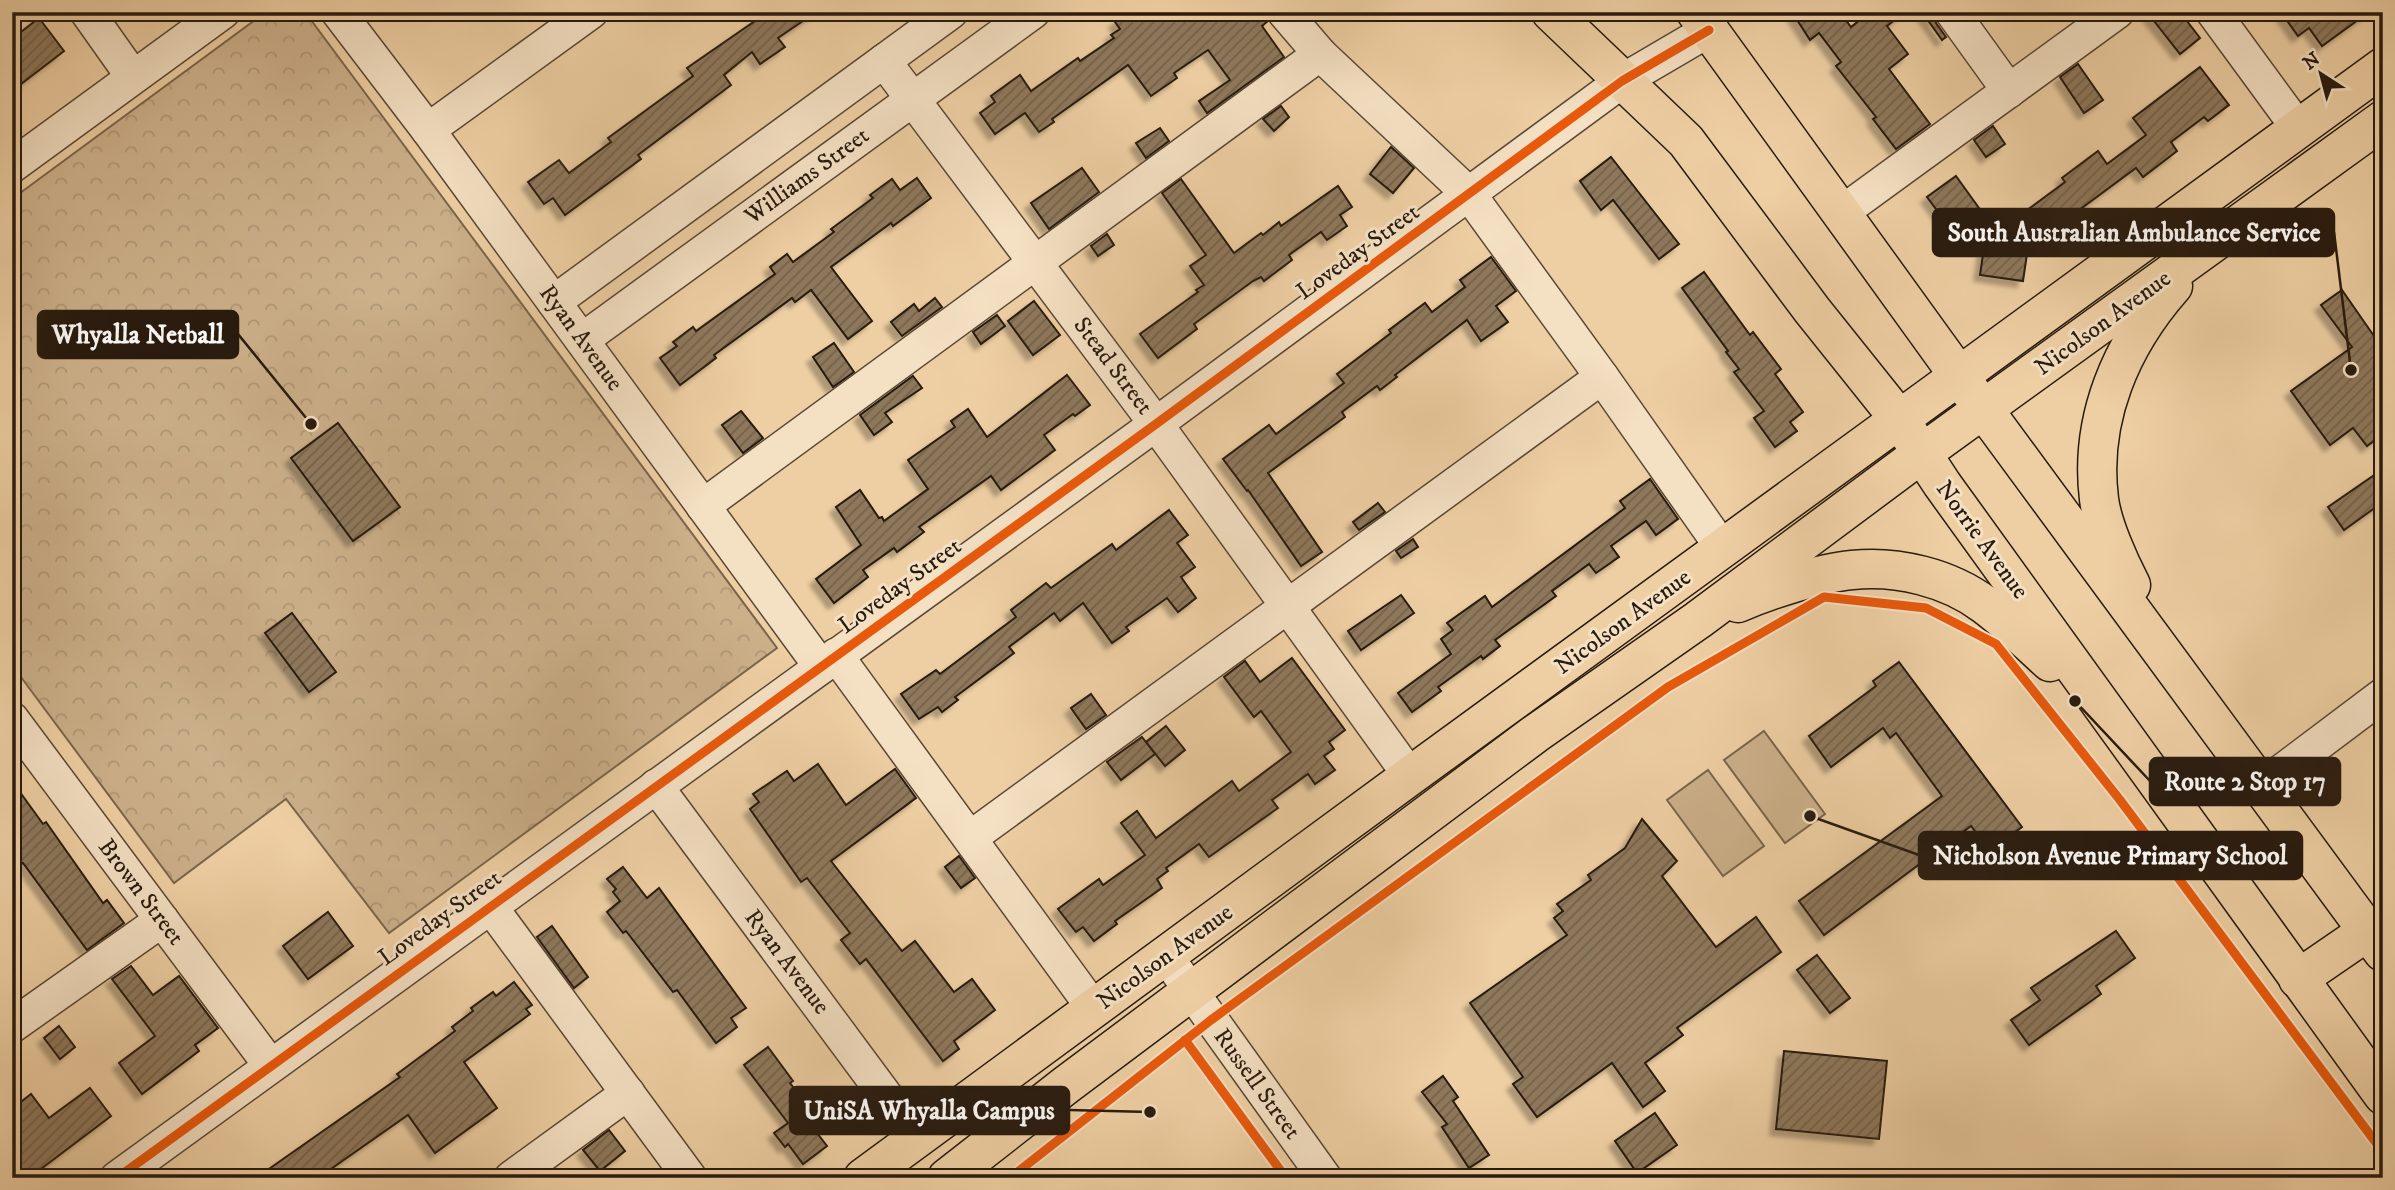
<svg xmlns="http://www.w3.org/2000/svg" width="2395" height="1190" font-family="'IM FELL DW Pica',serif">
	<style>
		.green { fill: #ccb08a; stroke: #7a654c; stroke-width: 2 }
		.park { fill: url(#park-crowns); stroke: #7a654c; stroke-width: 2 }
		.building { fill: url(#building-hatch); stroke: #271a0f; stroke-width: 2; filter: url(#shadow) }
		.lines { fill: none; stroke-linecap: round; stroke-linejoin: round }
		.minor-casing { stroke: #594734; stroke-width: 36 }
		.major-casing { stroke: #271a0f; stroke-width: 41 }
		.minor { stroke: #f4e0c3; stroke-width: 33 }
		.major { stroke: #eecfa3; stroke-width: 38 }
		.cycleway-casing { stroke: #f4e0c3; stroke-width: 13 }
		.cycleway { stroke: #e8590c; stroke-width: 9 }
		.labels { text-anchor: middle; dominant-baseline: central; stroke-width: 6; stroke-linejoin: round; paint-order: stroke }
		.street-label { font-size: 24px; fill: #271a0f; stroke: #f4e0c3 }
		.leader { fill: none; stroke: #271a0f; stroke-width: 2.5 }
		.callout-dot { fill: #271a0f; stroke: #f4e0c3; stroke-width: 2.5 }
		.callout { fill: #271a0f; stroke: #271a0f; stroke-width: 2.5 }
		.callout-label { font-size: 26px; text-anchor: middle; font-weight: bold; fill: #fff }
	</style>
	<defs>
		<pattern id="park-crowns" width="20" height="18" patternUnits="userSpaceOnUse" patternTransform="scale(1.75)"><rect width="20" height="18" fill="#ccb08a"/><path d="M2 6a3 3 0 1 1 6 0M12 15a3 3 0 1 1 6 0" fill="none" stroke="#af9776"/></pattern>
		<pattern id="building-hatch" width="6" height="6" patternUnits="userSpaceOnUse" patternTransform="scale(1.75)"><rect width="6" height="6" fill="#8e785c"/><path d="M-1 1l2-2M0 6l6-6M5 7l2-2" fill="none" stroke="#74624a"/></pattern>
		<filter id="shadow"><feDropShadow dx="-6" dy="6" stdDeviation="2" flood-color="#0004"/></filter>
	</defs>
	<rect width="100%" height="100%" fill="#eecfa3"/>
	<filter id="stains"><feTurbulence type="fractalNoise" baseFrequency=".00286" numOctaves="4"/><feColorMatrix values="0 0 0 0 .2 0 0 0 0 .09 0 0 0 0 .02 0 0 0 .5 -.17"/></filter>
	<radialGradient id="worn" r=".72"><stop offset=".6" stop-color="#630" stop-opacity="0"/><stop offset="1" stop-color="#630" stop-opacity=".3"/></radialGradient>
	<g class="green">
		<path d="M 1764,731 L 1825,814 L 1785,843 L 1724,760 Z"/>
		<path d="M 1708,770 L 1764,846 L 1723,876 L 1667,800 Z"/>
	</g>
	<path class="park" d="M 266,12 L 305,12 L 777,648 L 389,933 L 286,799 L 174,883 L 12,665 L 12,199 Z"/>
	<g class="building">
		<path d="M 768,12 L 816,12 L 778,38 L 785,47 L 760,64 L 752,52 L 724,75 L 731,85 L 638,155 L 641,159 L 565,215 L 553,198 L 544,204 L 528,182 L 559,160 L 569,173 L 611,142 L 608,138 L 693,76 L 687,68 Z"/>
		<path d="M 1128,12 L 1265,12 L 1268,21 L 1262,26 L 1284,57 L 1207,113 L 1199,101 L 1230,80 L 1208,50 L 1174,73 L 1177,78 L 1151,96 L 1128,65 L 1052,119 L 1054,122 L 1039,132 L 1025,113 L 995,134 L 980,113 L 995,102 L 991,96 L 1020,75 L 1031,91 L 1078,58 L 1080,61 L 1114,38 L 1111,35 L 1120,29 L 1115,22 Z"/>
		<path d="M 1792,12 L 1840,12 L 1851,27 L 1870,12 L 1905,12 L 1887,26 L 1908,54 L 1889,69 L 1930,124 L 1896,149 L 1873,119 L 1876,117 L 1836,66 L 1841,62 L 1819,33 L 1810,40 Z"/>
		<path d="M 1922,12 L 1933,12 L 1936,23 L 1946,37 L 1942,40 Z"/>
		<path d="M 2147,12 L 2180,12 L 2200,38 L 2180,54 Z"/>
		<path d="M 2281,12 L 2369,12 L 2322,46 L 2309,28 L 2298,36 Z"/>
		<path d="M 39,18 L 64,51 L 12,91 L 12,39 Z"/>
		<path d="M 2078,64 L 2103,100 L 2084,113 L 2060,77 Z"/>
		<path d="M 2200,67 L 2229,105 L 2208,121 L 2204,117 L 2171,142 L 2177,151 L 2143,177 L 2136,168 L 2067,219 L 2078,234 L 2058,248 L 2030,208 L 2065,182 L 2062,178 L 2098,151 L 2107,164 L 2146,135 L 2133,118 Z"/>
		<path d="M 1281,106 L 1289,117 L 1274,131 L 1263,119 Z"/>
		<path d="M 1993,126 L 2005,144 L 1986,157 L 1974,140 Z"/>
		<path d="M 1160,128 L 1169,141 L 1146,158 L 1136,143 Z"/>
		<path d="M 1391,147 L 1414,168 L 1393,193 L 1370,174 Z"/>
		<path d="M 1611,157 L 1679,244 L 1659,259 L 1613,200 L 1601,210 L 1580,181 Z"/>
		<path d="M 1082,168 L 1099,192 L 1049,229 L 1031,203 Z"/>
		<path d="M 1956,176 L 1984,215 L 1956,236 L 1927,197 Z"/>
		<path d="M 917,178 L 931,198 L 893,226 L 891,223 L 831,267 L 872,321 L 848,339 L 811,290 L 795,302 L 792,298 L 714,355 L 716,358 L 680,385 L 660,358 L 677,346 L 673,342 L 693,327 L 696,331 L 775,274 L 770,267 L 787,254 L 793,262 L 834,232 L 831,229 L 873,198 L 870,195 L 892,179 L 900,190 Z"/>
		<path d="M 1181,179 L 1234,253 L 1261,233 L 1263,235 L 1279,222 L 1281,226 L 1338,186 L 1352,207 L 1340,215 L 1347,226 L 1327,240 L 1321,232 L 1289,255 L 1292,260 L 1264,281 L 1261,277 L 1253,281 L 1194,324 L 1197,329 L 1158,358 L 1140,334 L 1198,292 L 1196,290 L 1204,285 L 1190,266 L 1206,255 L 1162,193 Z"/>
		<path d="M 1107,234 L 1114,245 L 1098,256 L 1091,246 Z"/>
		<path d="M 1985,241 L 2028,247 L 2023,281 L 1980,275 Z"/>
		<path d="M 1491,257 L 1516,291 L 1496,306 L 1508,322 L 1481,341 L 1467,320 L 1395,375 L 1397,377 L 1380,390 L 1377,386 L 1342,412 L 1345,417 L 1268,473 L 1322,552 L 1301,566 L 1248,490 L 1247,491 L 1223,459 L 1269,425 L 1276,434 L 1344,383 L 1337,374 L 1391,333 L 1389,330 L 1425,303 L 1432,312 L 1465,287 L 1460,280 Z"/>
		<path d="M 1704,272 L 1750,335 L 1753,332 L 1781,369 L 1775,374 L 1803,412 L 1790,422 L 1797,431 L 1775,447 L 1754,418 L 1764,411 L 1734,372 L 1739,369 L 1726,352 L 1728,351 L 1682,288 Z"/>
		<path d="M 2342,290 L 2383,349 L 2383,434 L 2367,446 L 2353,428 L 2330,445 L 2291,391 L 2352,347 L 2321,305 Z"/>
		<path d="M 935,298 L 942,307 L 902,336 L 891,322 L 914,304 L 919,311 Z"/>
		<path d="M 1034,301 L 1060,335 L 1033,355 L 1008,321 Z"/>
		<path d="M 997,315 L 1005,326 L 981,344 L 973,332 Z"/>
		<path d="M 834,343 L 854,372 L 833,387 L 813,357 Z"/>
		<path d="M 1067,375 L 1090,405 L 1075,416 L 1073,414 L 1044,435 L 1055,450 L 1001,490 L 991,476 L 919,527 L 924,532 L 897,552 L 894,548 L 863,570 L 868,577 L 834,603 L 816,579 L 861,545 L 836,507 L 860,490 L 879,518 L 882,517 L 884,521 L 928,489 L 908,460 L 955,427 L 951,421 L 968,409 L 987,437 Z"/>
		<path d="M 913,376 L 922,388 L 885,413 L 892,422 L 874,435 L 860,415 Z"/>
		<path d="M 741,411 L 763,438 L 743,453 L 722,425 Z"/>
		<path d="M 338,423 L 400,507 L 353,541 L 291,458 Z"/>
		<path d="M 2373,476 L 2383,490 L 2383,502 L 2344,530 L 2328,507 Z"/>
		<path d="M 1650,479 L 1678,519 L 1656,535 L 1646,521 L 1611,546 L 1619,557 L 1596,573 L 1589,564 L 1552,591 L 1556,596 L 1495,640 L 1500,646 L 1483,659 L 1481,656 L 1438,687 L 1441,691 L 1412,712 L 1398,693 L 1451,654 L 1441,639 L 1453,630 L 1447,623 L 1485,596 L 1492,607 L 1625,508 L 1620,501 Z"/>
		<path d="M 1378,503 L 1385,512 L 1359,530 L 1353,522 Z"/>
		<path d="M 1169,510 L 1188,535 L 1177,543 L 1195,567 L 1181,577 L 1196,598 L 1178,612 L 1167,598 L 1126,627 L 1129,631 L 1112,643 L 1083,603 L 1060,621 L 1054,613 L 1009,647 L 1014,653 L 955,697 L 958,700 L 942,712 L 938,707 L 919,719 L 901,694 L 936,670 L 940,674 L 1016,617 L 1011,610 L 1046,583 L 1051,588 L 1112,544 L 1116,550 Z"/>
		<path d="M 1413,539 L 1418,547 L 1401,558 L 1396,551 Z"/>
		<path d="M 1401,595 L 1414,613 L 1361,650 L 1348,631 Z"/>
		<path d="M 292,613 L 336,672 L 309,692 L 265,633 Z"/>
		<path d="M 1292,658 L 1345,730 L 1329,742 L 1334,749 L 1324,756 L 1335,770 L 1315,784 L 1308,774 L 1272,800 L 1278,808 L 1209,857 L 1199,844 L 1166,868 L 1168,871 L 1157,879 L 1162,888 L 1115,921 L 1117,924 L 1094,941 L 1083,927 L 1076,932 L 1058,909 L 1099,879 L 1103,885 L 1145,855 L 1121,823 L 1137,811 L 1156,838 L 1232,781 L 1239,791 L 1291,752 L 1261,711 L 1254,717 L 1224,677 L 1245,661 L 1260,682 Z"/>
		<path d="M 1899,662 L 2022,827 L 1995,847 L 1989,839 L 1984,843 L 1971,826 L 1824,935 L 1799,901 L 1942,796 L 1896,733 L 1890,738 L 1883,728 L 1831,767 L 1809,736 L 1876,686 L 1873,681 Z"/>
		<path d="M 1091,694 L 1106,715 L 1086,729 L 1071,708 Z"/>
		<path d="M 1166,726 L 1185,750 L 1165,766 L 1146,742 Z"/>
		<path d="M 1142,737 L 1155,754 L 1121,780 L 1107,762 Z"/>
		<path d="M 818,764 L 846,805 L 895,769 L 916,798 L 831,861 L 902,951 L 915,941 L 954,992 L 972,979 L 995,1010 L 954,1041 L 959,1049 L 943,1061 L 866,959 L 860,964 L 841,940 L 850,933 L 807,878 L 801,882 L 750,809 L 759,802 L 753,794 L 787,771 L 794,781 Z"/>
		<path d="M 12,781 L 43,824 L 46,822 L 103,903 L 107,900 L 124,923 L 87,950 L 23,863 L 19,865 L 12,855 Z"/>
		<path d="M 1642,819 L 1677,861 L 1662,876 L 1716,947 L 1756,917 L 1781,952 L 1677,1028 L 1683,1035 L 1645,1063 L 1665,1091 L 1643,1107 L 1612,1063 L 1537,1117 L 1513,1084 L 1523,1077 L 1470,1003 L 1567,935 L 1554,918 L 1563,911 L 1557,904 L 1591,880 L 1588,875 L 1625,848 Z"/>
		<path d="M 959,856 L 975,878 L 961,888 L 945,867 Z"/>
		<path d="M 623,867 L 647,898 L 659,888 L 746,1008 L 731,1018 L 737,1027 L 716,1043 L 677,990 L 673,992 L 626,931 L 623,933 L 607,912 L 620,901 L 613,892 L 616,889 L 607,879 Z"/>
		<path d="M 328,912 L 353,946 L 308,979 L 283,946 Z"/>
		<path d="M 552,926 L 588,977 L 574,988 L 537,937 Z"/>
		<path d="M 2116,931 L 2135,958 L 2096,986 L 2101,994 L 2029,1045 L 2011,1020 L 2040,1000 L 2031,988 Z"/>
		<path d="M 1817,955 L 1850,998 L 1830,1013 L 1797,970 Z"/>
		<path d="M 131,966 L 153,995 L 179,976 L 218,1028 L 195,1045 L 199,1051 L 142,1094 L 119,1063 L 155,1036 L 112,979 Z"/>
		<path d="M 514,982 L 532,1005 L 526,1009 L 530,1014 L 464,1062 L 497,1108 L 435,1153 L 408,1115 L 318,1178 L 256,1178 L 400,1077 L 397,1074 L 455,1031 L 452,1027 L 473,1011 L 471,1008 L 493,992 L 496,996 Z"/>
		<path d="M 59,1026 L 75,1047 L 60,1059 L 44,1038 Z"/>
		<path d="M 768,1047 L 793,1081 L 790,1083 L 822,1124 L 814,1129 L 827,1146 L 803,1164 L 788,1144 L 785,1147 L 774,1133 L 788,1123 L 744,1065 Z"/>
		<path d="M 1784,1051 L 1887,1061 L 1879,1139 L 1776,1129 Z"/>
		<path d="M 1443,1076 L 1458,1097 L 1453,1101 L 1489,1155 L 1469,1168 L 1442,1127 L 1447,1124 L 1422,1092 Z"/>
		<path d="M 90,1088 L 111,1116 L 29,1178 L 12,1178 L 12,1109 L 31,1094 L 49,1118 Z"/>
		<path d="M 1655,1113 L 1677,1145 L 1637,1173 L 1615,1141 Z"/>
		<path d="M 609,1130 L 625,1151 L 600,1171 L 583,1150 Z"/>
	</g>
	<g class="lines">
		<defs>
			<g id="minor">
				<path d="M 87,12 L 133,77"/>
				<path d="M 338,12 L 428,130 L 821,667"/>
				<path d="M 1284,12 L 1320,54 L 1469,194 L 1602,377 L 1723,549"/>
				<path d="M 1952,12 L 2009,91"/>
				<path d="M 2213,12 L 2298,128"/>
				<path d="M 884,61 L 1156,424 L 1410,776"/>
				<path d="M 428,130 L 591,12"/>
				<path d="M 12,166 L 223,12"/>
				<path d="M 1841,213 L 2117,12"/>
				<path d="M 554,302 L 951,12"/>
				<path d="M 582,340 L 1033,12"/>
				<path d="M 703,506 L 1320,54"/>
				<path d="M 836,655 L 1094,1009"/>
				<path d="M 12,719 L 270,1065"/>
				<path d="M 656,786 L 917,1138"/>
				<path d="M 2262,786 L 2383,695"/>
				<path d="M 970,838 L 1602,377"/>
				<path d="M 490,906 L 690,1178"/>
				<path d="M 1166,956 L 1325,1178"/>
				<path d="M 12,1026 L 162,920"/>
				<path d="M 117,1178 L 1156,424 L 1622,81 L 1709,30"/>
				<path d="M 511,1178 L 628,1093"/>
			</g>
			<g id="major">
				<path d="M 1551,12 L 1686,141 L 1812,310 L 1900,420 L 1942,484 L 2383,1095"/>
				<path d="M 1696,12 L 1959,376 L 2383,952"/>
				<path d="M 2131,585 C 2119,562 2102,524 2099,499 C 2089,419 2121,345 2173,286"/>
				<path d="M 1738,603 C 1768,590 1820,573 1852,570 C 1897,565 1949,578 1985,605 C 2008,622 2029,643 2050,662"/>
				<path d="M 2298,979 L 2368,931"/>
				<path d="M 863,1178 L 1410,776 L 2383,67"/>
				<path d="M 947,1178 L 1066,1085 L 1535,734 L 1698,620 L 1921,454 L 2383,120"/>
			</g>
		</defs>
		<use href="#minor" class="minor-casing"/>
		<use href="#major" class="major-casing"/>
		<use href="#minor" class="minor"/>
		<use href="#major" class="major"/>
		<defs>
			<g id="cycleway">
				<path d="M 1185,1040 L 1286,1178"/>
				<path d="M 117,1178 L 1156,424 L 1622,81 L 1709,30"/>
				<path d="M 1010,1178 L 1211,1020 L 1668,687 L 1824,597 L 1926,608 L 1996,644 L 2120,800 L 2383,1152"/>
			</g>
		</defs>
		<use href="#cycleway" class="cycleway-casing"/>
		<use href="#cycleway" class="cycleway"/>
	</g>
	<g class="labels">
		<g class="street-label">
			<text transform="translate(807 176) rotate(-36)">Williams Street</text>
			<text transform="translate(1358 252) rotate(-36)">Loveday Street</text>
			<text transform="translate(2103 323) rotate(-36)">Nicolson Avenue</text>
			<text transform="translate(581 338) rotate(54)">Ryan Avenue</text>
			<text transform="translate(1113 366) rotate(53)">Stead Street</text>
			<text transform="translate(1982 540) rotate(54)">Norrie Avenue</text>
			<text transform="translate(900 586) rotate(-36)">Loveday Street</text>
			<text transform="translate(1623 622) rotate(-36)">Nicolson Avenue</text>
			<text transform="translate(141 892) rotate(53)">Brown Street</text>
			<text transform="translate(440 918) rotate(-36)">Loveday Street</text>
			<text transform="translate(1165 957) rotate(-36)">Nicolson Avenue</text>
			<text transform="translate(787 962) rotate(53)">Ryan Avenue</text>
			<text transform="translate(1257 1084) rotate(54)">Russell Street</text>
		</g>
	</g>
	<path class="leader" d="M2351 370L2334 232M311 424L238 334M2075 701L2150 781M1810 816L1919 855M1150 1112L1069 1110"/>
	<g class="callout-dot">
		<circle cx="2351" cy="370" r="7"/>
		<circle cx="311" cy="424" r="7"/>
		<circle cx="2075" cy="701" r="7"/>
		<circle cx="1810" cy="816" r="7"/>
		<circle cx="1150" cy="1112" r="7"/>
	</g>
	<g class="callout">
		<rect x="1933" y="209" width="401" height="47" rx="7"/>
		<rect x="38" y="311" width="200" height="47" rx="7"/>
		<rect x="2150" y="758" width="190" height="47" rx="7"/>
		<rect x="1919" y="832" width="383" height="47" rx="7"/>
		<rect x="790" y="1087" width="279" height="47" rx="7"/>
	</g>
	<g class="callout-label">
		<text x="2134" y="241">South Australian Ambulance Service</text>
		<text x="138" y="343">Whyalla Netball</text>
		<text x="2245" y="790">Route 2 Stop 17</text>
		<text x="2110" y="864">Nicholson Avenue Primary School</text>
		<text x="929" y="1119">UniSA Whyalla Campus</text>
	</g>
	<rect width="2395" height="1190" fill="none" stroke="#eecfa3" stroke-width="42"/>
	<rect x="14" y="14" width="2367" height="1162" fill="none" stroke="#271a0f" stroke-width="3.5"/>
	<rect x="21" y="21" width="2353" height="1148" fill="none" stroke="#271a0f" stroke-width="2"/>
	<g transform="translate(2321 74) rotate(324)" stroke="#f4e0c3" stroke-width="5" paint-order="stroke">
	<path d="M0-5L12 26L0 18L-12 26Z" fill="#271a0f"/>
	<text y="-10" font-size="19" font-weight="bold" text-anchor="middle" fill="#271a0f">N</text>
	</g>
	<rect width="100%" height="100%" filter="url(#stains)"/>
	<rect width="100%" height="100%" fill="url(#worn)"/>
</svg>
